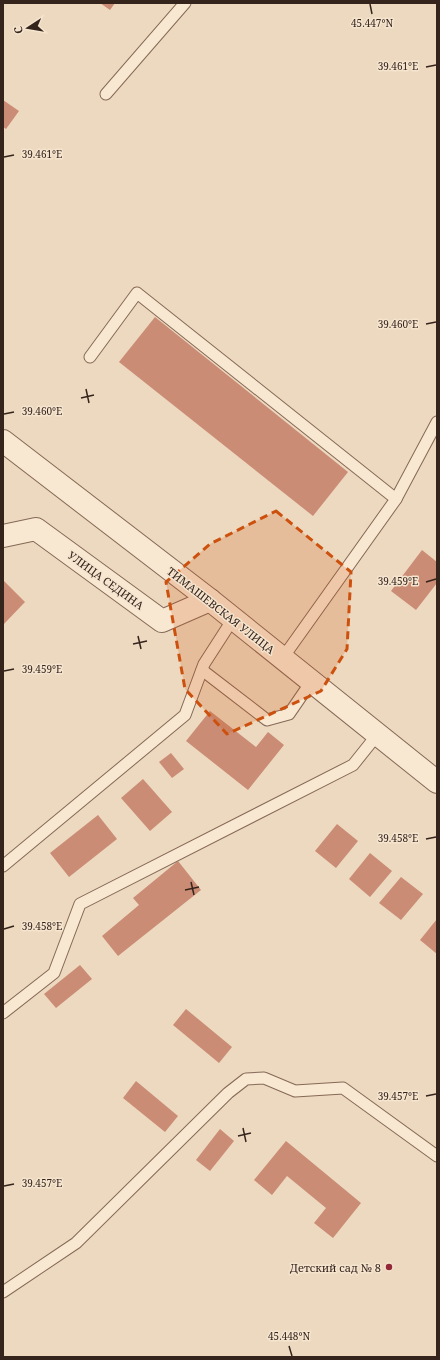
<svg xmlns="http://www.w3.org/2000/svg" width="440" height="1360" font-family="'Noto Serif',serif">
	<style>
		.building { fill: #cb8c75 }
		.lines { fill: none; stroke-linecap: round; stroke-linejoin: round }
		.lane-casing { stroke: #856957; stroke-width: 13 }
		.street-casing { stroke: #856957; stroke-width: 24 }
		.lane { stroke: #f8e7d1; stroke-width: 11 }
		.street { stroke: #f8e7d1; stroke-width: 22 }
		.marked { fill: #cd510e; fill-opacity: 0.2; stroke: #cd510e; stroke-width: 3; stroke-dasharray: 8 5; stroke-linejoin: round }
		.ticks { fill: none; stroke: #35241c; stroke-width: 1.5 }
		.poi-dot { fill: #932838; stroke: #f5e4ce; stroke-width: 1.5 }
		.labels { text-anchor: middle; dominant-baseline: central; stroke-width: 3; stroke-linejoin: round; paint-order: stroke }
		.street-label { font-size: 11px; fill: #35241c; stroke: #f5e4ce }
		.poi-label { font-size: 11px; fill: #35241c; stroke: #f5e4ce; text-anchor: end }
		.ticks-label { font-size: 10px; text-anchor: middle; fill: #35241c; stroke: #f5e4ce; stroke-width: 3; stroke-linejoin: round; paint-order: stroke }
	</style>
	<rect width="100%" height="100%" fill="#edd9bf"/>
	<g class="building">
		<path d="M 100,3 L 115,3 L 110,10 Z"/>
		<path d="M 3,100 L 19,111 L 6,129 L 3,127 Z"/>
		<path d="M 155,317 L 348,472 L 313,516 L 119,362 Z"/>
		<path d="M 422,550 L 437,562 L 437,583 L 416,610 L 391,591 Z"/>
		<path d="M 3,580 L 25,602 L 3,625 Z"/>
		<path d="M 210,711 L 256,747 L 268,732 L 284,745 L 248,790 L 186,741 Z"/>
		<path d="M 171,753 L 184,769 L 172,778 L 159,762 Z"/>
		<path d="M 143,779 L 172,812 L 150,831 L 121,798 Z"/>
		<path d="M 98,815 L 117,839 L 69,877 L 50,853 Z"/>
		<path d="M 337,824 L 358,841 L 336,868 L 315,851 Z"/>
		<path d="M 370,853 L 392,871 L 370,897 L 349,879 Z"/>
		<path d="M 178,861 L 201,890 L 118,956 L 102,936 L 139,905 L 133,898 Z"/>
		<path d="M 401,877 L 423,894 L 401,920 L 379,903 Z"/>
		<path d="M 437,919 L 437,954 L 420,940 Z"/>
		<path d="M 80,965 L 92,979 L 56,1008 L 44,994 Z"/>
		<path d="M 186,1009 L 232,1047 L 219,1063 L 173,1025 Z"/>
		<path d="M 136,1081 L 178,1116 L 165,1132 L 123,1098 Z"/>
		<path d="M 220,1129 L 234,1141 L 210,1171 L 196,1160 Z"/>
		<path d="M 286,1141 L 361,1203 L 333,1238 L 314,1223 L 326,1208 L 287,1176 L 272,1195 L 254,1180 Z"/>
	</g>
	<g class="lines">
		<defs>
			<g id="lane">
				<path d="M 106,94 L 185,3"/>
				<path d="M 90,357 L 137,293 L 396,499 L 282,659"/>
				<path d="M 396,499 L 437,422"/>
				<path d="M 202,670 L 267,720 L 289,714 L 311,682"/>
				<path d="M 3,866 L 185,715 L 204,664 L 233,619"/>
				<path d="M 3,1013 L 54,973 L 80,904 L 353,765 L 377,735"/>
				<path d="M 3,1292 L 76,1243 L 228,1093 L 246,1079 L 264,1078 L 295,1091 L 343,1088 L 437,1156"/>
			</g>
			<g id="street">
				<path d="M 3,441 L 210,600 L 437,782"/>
				<path d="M 3,536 L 36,529 L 162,621 L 210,600"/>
			</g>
		</defs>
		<use href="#lane" class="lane-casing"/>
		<use href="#street" class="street-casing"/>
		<use href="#lane" class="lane"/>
		<use href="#street" class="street"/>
	</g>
	<path class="marked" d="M 276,511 L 351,572 L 347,649 L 321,691 L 227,734 L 185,689 L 166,582 L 210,544 Z"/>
	<path class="ticks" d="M 370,4 L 372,14M 426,67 L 436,65M 4,157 L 14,155M 426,324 L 436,322M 86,389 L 89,403M 81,398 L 94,395M 4,414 L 14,412M 426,582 L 436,579M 138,636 L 141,649M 133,644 L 147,641M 4,671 L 14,669M 426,839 L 436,837M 191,882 L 194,895M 185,890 L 199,887M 4,929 L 14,926M 426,1096 L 436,1094M 243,1128 L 246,1142M 238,1136 L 251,1133M 4,1186 L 14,1184M 289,1346 L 292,1356"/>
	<circle class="poi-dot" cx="389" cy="1267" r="4"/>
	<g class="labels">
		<g class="street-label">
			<text transform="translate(106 580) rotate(36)">УЛИЦА СЕДИНА</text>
			<text transform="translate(221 610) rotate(38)">ТИМАШЕВСКАЯ УЛИЦА</text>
		</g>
		<g class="poi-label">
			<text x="381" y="1267">Детский сад № 8</text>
		</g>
	</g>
	<g class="ticks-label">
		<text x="372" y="27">45.447°N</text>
		<text x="398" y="70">39.461°E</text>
		<text x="42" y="158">39.461°E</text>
		<text x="398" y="328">39.460°E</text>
		<text x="42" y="415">39.460°E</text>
		<text x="398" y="585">39.459°E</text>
		<text x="42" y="673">39.459°E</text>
		<text x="398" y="842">39.458°E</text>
		<text x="42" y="930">39.458°E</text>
		<text x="398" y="1100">39.457°E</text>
		<text x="42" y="1187">39.457°E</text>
		<text x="289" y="1340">45.448°N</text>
	</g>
	<rect width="440" height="1360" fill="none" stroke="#35241c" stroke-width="8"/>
	<g transform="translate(28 28) rotate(258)" stroke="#f5e4ce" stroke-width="3" paint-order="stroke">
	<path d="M0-3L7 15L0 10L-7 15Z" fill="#35241c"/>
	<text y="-6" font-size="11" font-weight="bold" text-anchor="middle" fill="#35241c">С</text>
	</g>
</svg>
